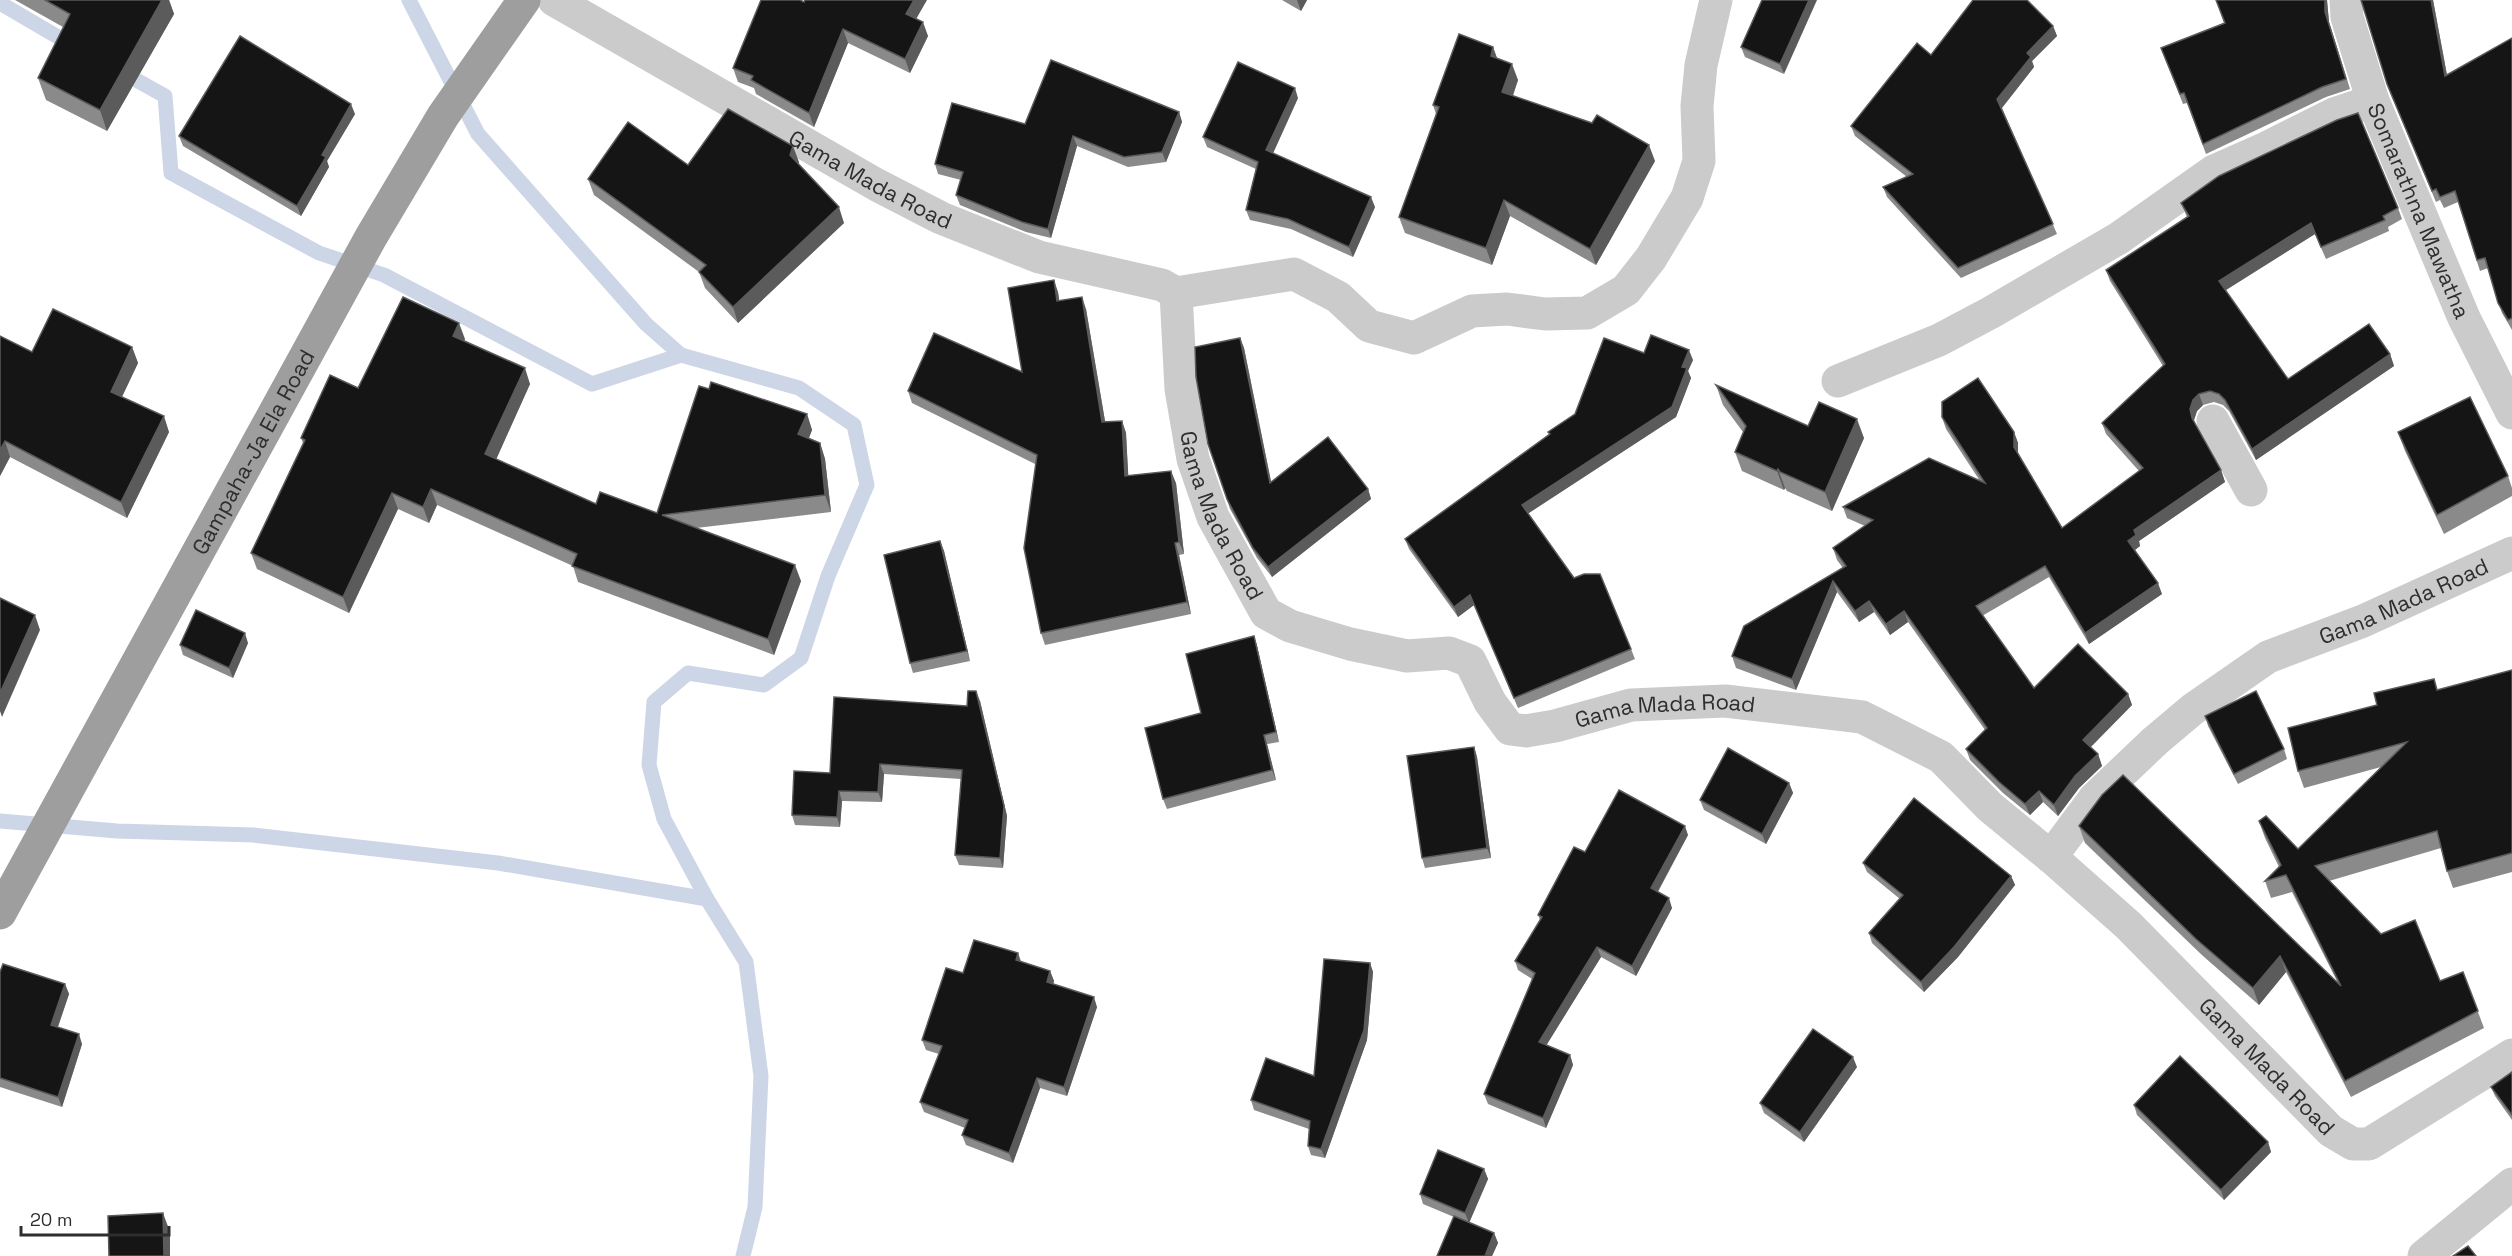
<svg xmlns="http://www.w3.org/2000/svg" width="2512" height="1256" font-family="'Space Grotesk',sans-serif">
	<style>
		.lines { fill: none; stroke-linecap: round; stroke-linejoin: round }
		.stream { stroke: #ccd6e7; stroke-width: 15 }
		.minor { stroke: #cbcbcb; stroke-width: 33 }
		.trunk { stroke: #9e9e9e; stroke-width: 33 }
		.wall { fill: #8a8a8a }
		.shaded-wall { fill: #5b5b5b }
		.building { fill: #151515; stroke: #5b5b5b; stroke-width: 1.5 }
		.labels { text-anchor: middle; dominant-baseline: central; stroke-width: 6; stroke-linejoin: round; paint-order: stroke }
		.street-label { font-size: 22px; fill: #2e2e2e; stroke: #fff }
	</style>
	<rect width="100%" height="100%" fill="#fff"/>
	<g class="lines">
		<g class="stream">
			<path d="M 409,0 L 478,134 L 646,324 L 681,355 L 799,388 L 854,425 L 867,485 L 828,576 L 801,658 L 764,685 L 688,673 L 654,702 L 649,765 L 664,819 L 707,899 L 746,962 L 761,1076 L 755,1207 L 743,1256"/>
			<path d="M 0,3 L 75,47"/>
			<path d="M 120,71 L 165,96 L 171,173 L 319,253 L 384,275 L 592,384 L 681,355"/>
			<path d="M 0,821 L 117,831 L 253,835 L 498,863 L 707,899"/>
		</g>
		<g class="minor">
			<path id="s1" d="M 554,0 L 877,185 L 941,218 L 1039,257 L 1162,285 L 1176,293 L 1181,389 L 1193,459 L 1213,517 L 1266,613 L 1290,626 L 1350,644 L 1407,656 L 1449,653 L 1470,661 L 1490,702 L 1510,729 L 1526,731 L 1555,726 L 1631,705 L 1725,701 L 1862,717 L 1941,757 L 1990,807 L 2051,857 L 2128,925 L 2331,1131 L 2353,1144 L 2369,1144 L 2512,1055"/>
			<path id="s2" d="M 2346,0 L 2347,17 L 2373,101 L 2464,318 L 2512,413"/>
			<path d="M 1176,293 L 1294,274 L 1338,297 L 1369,326 L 1414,338 L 1472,311 L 1507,309 L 1545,314 L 1587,313 L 1626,290 L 1651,258 L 1687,198 L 1699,161 L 1697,106 L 1701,65 L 1716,0"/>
			<path d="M 1838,381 L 1939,340 L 1990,313 L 2119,238 L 2214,171 L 2266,148 L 2334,114 L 2373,101"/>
			<path d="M 2213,421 L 2251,490"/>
			<path id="s3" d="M 2051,857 L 2094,799 L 2155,741 L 2193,709 L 2268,657 L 2363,621 L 2512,553"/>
			<path d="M 2424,1256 L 2512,1184"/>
		</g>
		<path class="trunk" id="s4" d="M 0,913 L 371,237 L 443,116 L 524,0"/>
	</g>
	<g class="wall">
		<path d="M 15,0 L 169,0 L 174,14 L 107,131 L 46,100 L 38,78 L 63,27 Z"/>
		<path d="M 1282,0 L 1307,0 L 1301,11 Z"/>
		<path d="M 1762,0 L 1784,74 L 1745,57 L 1741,47 Z"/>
		<path d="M 2216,0 L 2327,0 L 2329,22 L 2350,89 L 2326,97 L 2206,154 L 2187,103 L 2183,104 L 2161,48 L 2224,23 Z"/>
		<path d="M 2361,0 L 2433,0 L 2447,75 L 2512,38 L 2512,330 L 2502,313 L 2488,268 L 2480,271 L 2458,202 L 2444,208 L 2440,200 L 2436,202 L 2391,95 Z"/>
		<path d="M 804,2 L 916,19 L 928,36 L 910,73 L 848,43 L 814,127 L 756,94 L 754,88 L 738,82 L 733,68 Z"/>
		<path d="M 2053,26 L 2057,36 L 2032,61 L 2034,67 L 2002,108 L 2057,234 L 1961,278 L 1887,197 L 1883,187 L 1907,177 L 1855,136 L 1851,126 L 1931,55 Z"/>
		<path d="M 1493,47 L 1497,58 L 1518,80 L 1513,96 L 1655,161 L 1596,265 L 1510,216 L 1492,265 L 1405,233 L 1399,217 L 1436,114 L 1433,105 Z"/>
		<path d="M 1298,98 L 1273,153 L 1375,207 L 1353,257 L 1291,229 L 1250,220 L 1246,210 L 1256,169 L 1207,147 L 1203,137 Z"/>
		<path d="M 1179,112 L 1182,122 L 1166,162 L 1128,167 L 1077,146 L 1051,238 L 1026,232 L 960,205 L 956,195 L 961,180 L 938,174 L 935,164 L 1025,124 Z"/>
		<path d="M 355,114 L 327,161 L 329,167 L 301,216 L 183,146 L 179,136 Z"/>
		<path d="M 799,162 L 798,164 L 844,223 L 738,323 L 705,288 L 699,272 L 594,195 L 588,179 L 688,165 Z"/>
		<path d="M 2181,203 L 2398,208 L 2402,219 L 2388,227 L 2389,231 L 2326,259 L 2315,234 L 2225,290 L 2288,379 L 2390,354 L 2394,366 L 2256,460 L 2229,411 L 2223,405 L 2214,402 L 2203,405 L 2197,411 L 2194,420 L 2195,423 L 2221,470 L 2225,482 L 2139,541 L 2140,546 L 2135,550 L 2162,594 L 2089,644 L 2049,577 L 1982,616 L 2034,688 L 2128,694 L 2132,705 L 2090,747 L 2098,754 L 2102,766 L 2079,788 L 2058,816 L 2043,802 L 2030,815 L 2003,793 L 1970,760 L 1966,749 L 1985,730 L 1908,622 L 1890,635 L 1874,612 L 1859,622 L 1837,592 L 1796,690 L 1736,668 L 1732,656 L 1843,568 L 1837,560 L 1833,548 L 1865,526 L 1847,518 L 1843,507 L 1980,481 L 1946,429 L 1942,417 L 2014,432 L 2018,443 L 2018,454 L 2062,528 L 2139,471 L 2106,434 L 2102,423 L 2163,366 L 2110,281 L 2106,270 L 2187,217 Z"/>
		<path d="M 1058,292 L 1059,301 L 1086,309 L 1105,421 L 1122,421 L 1126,433 L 1128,476 L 1176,483 L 1184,554 L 1179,555 L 1191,614 L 1045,645 L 1041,633 L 1035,464 L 912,403 L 908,391 L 1022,372 Z"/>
		<path d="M 0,336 L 32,352 L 132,347 L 138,363 L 122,397 L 169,432 L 127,518 L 10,457 L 0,476 Z"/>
		<path d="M 1240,338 L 1244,348 L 1271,481 L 1368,489 L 1371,499 L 1272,577 L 1257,558 L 1230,509 L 1208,444 Z"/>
		<path d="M 465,339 L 464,341 L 530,384 L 496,459 L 596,504 L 657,513 L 709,389 L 807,414 L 812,430 L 809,438 L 820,443 L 825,459 L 831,512 L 696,528 L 801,581 L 774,655 L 578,582 L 573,566 L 437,505 L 429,523 L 398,509 L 349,613 L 257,569 L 251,553 L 303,443 L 301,438 L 358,388 Z"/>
		<path d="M 1644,353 L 1693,360 L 1688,371 L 1691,378 L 1676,417 L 1528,513 L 1574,578 L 1631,649 L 1635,659 L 1518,708 L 1474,605 L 1458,617 L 1409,549 L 1405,539 L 1549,434 L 1548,432 L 1575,414 Z"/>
		<path d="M 1716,385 L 1808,426 L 1864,438 L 1832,511 L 1787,491 L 1785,488 L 1784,490 L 1742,471 L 1735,452 L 1743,432 L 1723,405 Z"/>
		<path d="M 2398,432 L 2508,476 L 2512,488 L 2512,496 L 2444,534 L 2405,451 Z"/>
		<path d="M 940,541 L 944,551 L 970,661 L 913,673 L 910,663 Z"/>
		<path d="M 1254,636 L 1257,646 L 1279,742 L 1267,744 L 1276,780 L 1167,809 L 1163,799 L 1201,713 Z"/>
		<path d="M 248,643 L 233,678 L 183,655 L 180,645 Z"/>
		<path d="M 2512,670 L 2512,872 L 2453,888 L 2447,871 L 2441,848 L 2329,881 L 2381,934 L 2440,981 L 2463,972 L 2484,1028 L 2351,1097 L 2286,972 L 2259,1005 L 2203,956 L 2085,843 L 2079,826 L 2337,981 L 2292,892 L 2271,898 L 2265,881 L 2279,867 L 2265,838 L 2259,821 L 2298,849 L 2381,767 L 2304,788 L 2298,771 L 2438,690 Z"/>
		<path d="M 980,701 L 1007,816 L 1003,868 L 959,865 L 955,855 L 961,779 L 884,774 L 882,802 L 842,801 L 840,827 L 795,825 L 792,815 L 830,773 L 967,706 Z"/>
		<path d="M 2205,716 L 2284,749 L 2287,759 L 2238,784 L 2208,726 Z"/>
		<path d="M 1474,747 L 1477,757 L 1491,858 L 1425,868 L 1422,858 Z"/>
		<path d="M 1789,783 L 1793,793 L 1766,844 L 1704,810 L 1700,800 Z"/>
		<path d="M 1688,835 L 1658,892 L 1672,908 L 1636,976 L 1601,957 L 1546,1046 L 1570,1055 L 1573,1065 L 1546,1128 L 1488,1104 L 1484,1094 L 1532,979 L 1518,970 L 1515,961 L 1540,920 L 1538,915 L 1585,852 Z"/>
		<path d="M 1863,863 L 2011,876 L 2015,885 L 1958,957 L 1924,992 L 1872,943 L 1869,933 L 1900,899 L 1867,872 Z"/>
		<path d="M 1018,953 L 1021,961 L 1050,971 L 1054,981 L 1053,984 L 1097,1007 L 1067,1096 L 1040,1088 L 1013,1163 L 966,1145 L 962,1135 L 965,1128 L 924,1112 L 920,1102 L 939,1054 L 926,1050 L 922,1040 L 963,973 Z"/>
		<path d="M 1370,963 L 1373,972 L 1367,1040 L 1325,1158 L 1311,1155 L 1308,1146 L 1309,1129 L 1254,1110 L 1251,1100 L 1314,1076 Z"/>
		<path d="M 0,972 L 65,984 L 69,994 L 58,1027 L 82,1044 L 62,1107 L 0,1087 Z"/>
		<path d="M 1857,1067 L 1804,1142 L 1764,1113 L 1760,1103 Z"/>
		<path d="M 2512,1072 L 2512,1120 L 2495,1096 L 2491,1087 Z"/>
		<path d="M 2134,1105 L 2268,1142 L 2271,1152 L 2224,1200 L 2137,1115 Z"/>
		<path d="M 1484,1169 L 1488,1179 L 1469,1223 L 1494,1233 L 1498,1243 L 1492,1256 L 1437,1256 L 1454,1217 L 1423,1204 L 1420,1194 Z"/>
	</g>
	<g class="shaded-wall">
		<path d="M 162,0 L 169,0 L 174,14 L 107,131 L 100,110 Z"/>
		<path d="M 914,0 L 927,0 L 911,28 L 906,14 Z"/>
		<path d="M 1297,0 L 1307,0 L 1301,11 Z"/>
		<path d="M 1809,0 L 1817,0 L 1784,74 L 1780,64 Z"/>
		<path d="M 2325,0 L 2327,0 L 2329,22 L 2350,89 L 2325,12 Z"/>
		<path d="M 2431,0 L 2433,0 L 2449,86 L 2445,76 Z"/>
		<path d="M 923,22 L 928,36 L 910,73 L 905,59 Z"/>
		<path d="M 2053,26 L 2057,36 L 2032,61 L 2034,67 L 2001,109 L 1997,99 L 2027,53 Z"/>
		<path d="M 843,29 L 848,43 L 814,127 L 809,113 Z"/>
		<path d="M 1493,47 L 1499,64 L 1491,56 Z"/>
		<path d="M 1512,64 L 1518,80 L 1508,109 L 1502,92 Z"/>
		<path d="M 1295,88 L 1298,98 L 1270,160 L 1266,150 Z"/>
		<path d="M 351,104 L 355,114 L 327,161 L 329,167 L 301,216 L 297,206 L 322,155 Z"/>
		<path d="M 1179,112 L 1182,122 L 1166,162 L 1162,152 Z"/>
		<path d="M 1073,136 L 1077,146 L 1051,238 L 1048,229 Z"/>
		<path d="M 1649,145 L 1655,161 L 1596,265 L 1590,249 Z"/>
		<path d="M 793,146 L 799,162 L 796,171 L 790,155 Z"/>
		<path d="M 1371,197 L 1375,207 L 1353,257 L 1349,247 Z"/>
		<path d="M 1504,200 L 1510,216 L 1492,265 L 1486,248 Z"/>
		<path d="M 839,207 L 844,223 L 738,323 L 733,307 Z"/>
		<path d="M 2311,223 L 2315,234 L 2223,292 L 2219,281 Z"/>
		<path d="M 1054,280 L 1058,292 L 1061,313 L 1057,301 Z"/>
		<path d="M 1082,297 L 1086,309 L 1107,433 L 1102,422 Z"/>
		<path d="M 459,323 L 465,339 L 459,352 L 453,336 Z"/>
		<path d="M 1240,338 L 1244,348 L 1273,492 L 1270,483 Z"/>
		<path d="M 132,347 L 138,363 L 117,407 L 111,392 Z"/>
		<path d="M 1689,350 L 1693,360 L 1688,371 L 1691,378 L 1676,417 L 1526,515 L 1522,505 L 1682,367 Z"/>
		<path d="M 2390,354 L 2394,366 L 2256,460 L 2252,449 Z"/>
		<path d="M 525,368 L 530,384 L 491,471 L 485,454 Z"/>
		<path d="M 2199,394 L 2203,405 L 2197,411 L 2194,420 L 2196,429 L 2190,409 L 2193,400 Z"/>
		<path d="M 807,414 L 812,430 L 804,450 L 798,434 Z"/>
		<path d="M 164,416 L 169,432 L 127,518 L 121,502 Z"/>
		<path d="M 1857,419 L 1864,438 L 1832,511 L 1825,492 Z"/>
		<path d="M 1122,421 L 1126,433 L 1129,488 L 1125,476 Z"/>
		<path d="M 2014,432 L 2018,443 L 2018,458 L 2014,447 Z"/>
		<path d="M 5,441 L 10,457 L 0,476 L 0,450 Z"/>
		<path d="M 820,443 L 825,459 L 831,512 L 825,495 Z"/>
		<path d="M 1778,469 L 1785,488 L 1784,490 L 1777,471 Z"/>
		<path d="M 2221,470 L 2225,482 L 2139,541 L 2140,546 L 2132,552 L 2128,541 L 2134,530 Z"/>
		<path d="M 1171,471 L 1176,483 L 1184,554 L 1179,542 Z"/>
		<path d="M 431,489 L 437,505 L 429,523 L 423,507 Z"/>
		<path d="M 1368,489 L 1371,499 L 1272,577 L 1268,567 Z"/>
		<path d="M 392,493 L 398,509 L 349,613 L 343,597 Z"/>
		<path d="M 940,541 L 944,551 L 970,661 L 967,651 Z"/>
		<path d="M 1175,543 L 1179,555 L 1191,614 L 1187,602 Z"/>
		<path d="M 795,565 L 801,581 L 774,655 L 768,639 Z"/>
		<path d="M 1833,581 L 1837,592 L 1796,690 L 1792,679 Z"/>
		<path d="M 2158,583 L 2162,594 L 2089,644 L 2085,633 Z"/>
		<path d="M 1470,595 L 1474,605 L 1458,617 L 1454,607 Z"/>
		<path d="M 1869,601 L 1874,612 L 1859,622 L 1855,611 Z"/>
		<path d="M 1904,611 L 1908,622 L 1890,635 L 1886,624 Z"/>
		<path d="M 35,615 L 40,630 L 2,717 L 0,711 L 0,693 Z"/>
		<path d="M 245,633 L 248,643 L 233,678 L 229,668 Z"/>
		<path d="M 1254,636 L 1257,646 L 1279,742 L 1276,732 Z"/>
		<path d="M 976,691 L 980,701 L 1007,816 L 1003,868 L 1000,858 Z"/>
		<path d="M 2128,694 L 2132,705 L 2087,751 L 2083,740 Z"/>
		<path d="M 1264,735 L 1267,744 L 1276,780 L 1272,770 Z"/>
		<path d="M 1474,747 L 1477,757 L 1491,858 L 1487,848 Z"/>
		<path d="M 2098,754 L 2102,766 L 2079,788 L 2058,816 L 2054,805 L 2075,776 Z"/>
		<path d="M 880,764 L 884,774 L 882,802 L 878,792 Z"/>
		<path d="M 1789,783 L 1793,793 L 1766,844 L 1762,834 Z"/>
		<path d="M 839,791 L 842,801 L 840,827 L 837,817 Z"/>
		<path d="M 2039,791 L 2043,802 L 2030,815 L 2025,804 Z"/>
		<path d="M 1685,826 L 1688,835 L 1654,898 L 1651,888 Z"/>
		<path d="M 2011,876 L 2015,885 L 1958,957 L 1924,992 L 1921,982 Z"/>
		<path d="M 1669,898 L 1672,908 L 1636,976 L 1632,966 Z"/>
		<path d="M 1597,947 L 1601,957 L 1542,1052 L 1539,1042 Z"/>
		<path d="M 1018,953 L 1021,963 L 1016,960 Z"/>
		<path d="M 2280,956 L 2286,972 L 2259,1005 L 2253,988 Z"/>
		<path d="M 1370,963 L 1373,972 L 1367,1040 L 1325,1158 L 1321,1149 Z"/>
		<path d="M 1050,971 L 1054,981 L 1051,992 L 1047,982 Z"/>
		<path d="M 65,984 L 69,994 L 55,1035 L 51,1025 Z"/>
		<path d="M 1094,997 L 1097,1007 L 1067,1096 L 1064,1087 Z"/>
		<path d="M 79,1034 L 82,1044 L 62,1107 L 58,1097 Z"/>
		<path d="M 1570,1055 L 1573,1065 L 1546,1128 L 1543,1118 Z"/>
		<path d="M 1853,1057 L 1857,1067 L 1804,1142 L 1800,1132 Z"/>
		<path d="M 1037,1078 L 1040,1088 L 1013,1163 L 1009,1153 Z"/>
		<path d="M 2268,1142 L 2271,1152 L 2224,1200 L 2221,1190 Z"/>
		<path d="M 1484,1169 L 1488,1179 L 1469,1223 L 1465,1213 Z"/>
		<path d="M 163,1213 L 170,1232 L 170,1256 L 164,1256 Z"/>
		<path d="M 1494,1233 L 1498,1243 L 1492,1256 L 1485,1256 Z"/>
	</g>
	<g class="building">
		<path d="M 45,0 L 162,0 L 100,110 L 38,78 L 70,14 Z"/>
		<path d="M 761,0 L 800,0 L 804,2 L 805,0 L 914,0 L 906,14 L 923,22 L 905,59 L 843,29 L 809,113 L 751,80 L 753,76 L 733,68 Z"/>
		<path d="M 1762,0 L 1809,0 L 1780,64 L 1741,47 Z"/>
		<path d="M 1973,0 L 2027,0 L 2053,26 L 2027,53 L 2031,57 L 1997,99 L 2053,224 L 1958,268 L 1883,187 L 1913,174 L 1851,126 L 1917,43 L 1931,55 Z"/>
		<path d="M 2216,0 L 2325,0 L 2325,12 L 2346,79 L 2322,87 L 2203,144 L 2184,93 L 2180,94 L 2161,48 L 2225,23 Z"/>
		<path d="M 2361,0 L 2431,0 L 2445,76 L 2512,38 L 2512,318 L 2508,320 L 2498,303 L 2485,258 L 2477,260 L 2455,191 L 2440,197 L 2436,189 L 2432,191 L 2387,84 Z"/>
		<path d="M 1459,34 L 1493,47 L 1491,56 L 1512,64 L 1502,92 L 1592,123 L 1597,115 L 1649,145 L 1590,249 L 1504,200 L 1486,248 L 1399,217 L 1439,107 L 1433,105 Z"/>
		<path d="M 240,36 L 351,104 L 322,155 L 326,157 L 297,206 L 179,136 Z"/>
		<path d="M 1051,60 L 1179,112 L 1162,152 L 1124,157 L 1073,136 L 1048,229 L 1022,222 L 956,195 L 963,172 L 935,164 L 952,103 L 1025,124 Z"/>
		<path d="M 1238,62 L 1295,88 L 1266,150 L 1371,197 L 1349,247 L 1288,219 L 1246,210 L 1258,162 L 1203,137 Z"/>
		<path d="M 728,109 L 793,146 L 790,155 L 839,207 L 733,307 L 699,272 L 706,265 L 588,179 L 628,122 L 688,165 Z"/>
		<path d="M 2358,113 L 2398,208 L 2383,216 L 2385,220 L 2321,247 L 2311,223 L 2219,281 L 2288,379 L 2369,324 L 2390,354 L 2252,449 L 2225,400 L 2219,394 L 2210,391 L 2199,394 L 2193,400 L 2190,409 L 2192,418 L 2221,470 L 2134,530 L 2136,535 L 2128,541 L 2158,583 L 2085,633 L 2045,566 L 1976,606 L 2034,688 L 2078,644 L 2128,694 L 2083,740 L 2098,754 L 2075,776 L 2054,805 L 2039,791 L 2025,804 L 1999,782 L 1966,749 L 1987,728 L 1904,611 L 1886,624 L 1869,601 L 1855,611 L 1833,581 L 1792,679 L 1732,656 L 1744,626 L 1846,566 L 1833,548 L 1873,520 L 1843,507 L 1929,458 L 1985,483 L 1942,417 L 1942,402 L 1978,378 L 2014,432 L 2014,447 L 2062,528 L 2143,468 L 2102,423 L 2165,364 L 2106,270 L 2189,216 L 2181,203 L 2219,176 L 2337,120 Z"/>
		<path d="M 1054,280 L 1057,301 L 1082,297 L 1102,422 L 1122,421 L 1125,476 L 1171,471 L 1179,542 L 1175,543 L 1187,602 L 1041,633 L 1024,548 L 1037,455 L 908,391 L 934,333 L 1022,372 L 1008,288 Z"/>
		<path d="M 403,297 L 459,323 L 453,336 L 525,368 L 485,454 L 596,504 L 600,492 L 657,513 L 699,386 L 709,389 L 711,382 L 807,414 L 798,434 L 820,443 L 825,495 L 662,515 L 795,565 L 768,639 L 572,566 L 577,554 L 431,489 L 423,507 L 392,493 L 343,597 L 251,553 L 305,440 L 301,438 L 330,375 L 358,388 Z"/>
		<path d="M 53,309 L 132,347 L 111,392 L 164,416 L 121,502 L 5,441 L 0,450 L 0,336 L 32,352 Z"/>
		<path d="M 1651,335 L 1689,350 L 1682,367 L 1687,368 L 1672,407 L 1522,505 L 1574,578 L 1584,574 L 1600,574 L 1631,649 L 1514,698 L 1470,595 L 1454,607 L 1405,539 L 1550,434 L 1548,432 L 1575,414 L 1604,338 L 1644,353 Z"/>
		<path d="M 1240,338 L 1270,483 L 1328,437 L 1368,489 L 1268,567 L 1253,548 L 1227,499 L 1208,444 L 1196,377 L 1195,347 Z"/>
		<path d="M 1716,385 L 1808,426 L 1819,402 L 1857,419 L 1825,492 L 1780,472 L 1778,469 L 1777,471 L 1735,452 L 1746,426 Z"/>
		<path d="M 2470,397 L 2508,476 L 2437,515 L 2398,432 Z"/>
		<path d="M 940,541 L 967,651 L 910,663 L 884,555 Z"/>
		<path d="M 0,598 L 35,615 L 0,693 Z"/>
		<path d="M 196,610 L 245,633 L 229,668 L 180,645 Z"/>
		<path d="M 1254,636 L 1276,732 L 1264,735 L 1272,770 L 1163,799 L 1145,728 L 1201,713 L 1186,654 Z"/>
		<path d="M 2512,670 L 2512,853 L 2447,871 L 2437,831 L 2315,866 L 2381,934 L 2415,920 L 2440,981 L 2463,972 L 2478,1011 L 2345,1081 L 2280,956 L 2253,988 L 2196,939 L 2079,826 L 2102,795 L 2123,775 L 2341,986 L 2286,875 L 2265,881 L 2281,865 L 2259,821 L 2266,816 L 2298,849 L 2407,742 L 2298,771 L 2288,728 L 2377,705 L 2374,693 L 2434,679 L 2437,690 Z"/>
		<path d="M 968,691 L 976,691 L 1004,806 L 1000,858 L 955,855 L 962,770 L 880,764 L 878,792 L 839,791 L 837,817 L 792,815 L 794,771 L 830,773 L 834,697 L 967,706 Z"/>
		<path d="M 2256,691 L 2284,749 L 2234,774 L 2205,716 Z"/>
		<path d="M 1474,747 L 1487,848 L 1422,858 L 1407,756 Z"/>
		<path d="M 1728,748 L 1789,783 L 1762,834 L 1700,800 Z"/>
		<path d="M 1619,790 L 1685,826 L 1651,888 L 1669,898 L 1632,966 L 1597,947 L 1539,1042 L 1570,1055 L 1543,1118 L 1484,1094 L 1535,973 L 1515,961 L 1542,917 L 1538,915 L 1574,847 L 1585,852 Z"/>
		<path d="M 1914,798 L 2011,876 L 1954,947 L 1921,982 L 1869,933 L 1903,895 L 1863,863 Z"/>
		<path d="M 974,940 L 1018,953 L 1016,960 L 1050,971 L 1047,982 L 1094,997 L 1064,1087 L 1037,1078 L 1009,1153 L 962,1135 L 968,1120 L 920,1102 L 942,1046 L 922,1040 L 946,968 L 963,973 Z"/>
		<path d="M 1324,959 L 1370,963 L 1364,1030 L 1321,1149 L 1308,1146 L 1310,1121 L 1251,1100 L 1266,1058 L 1314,1076 Z"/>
		<path d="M 3,964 L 65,984 L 51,1025 L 79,1034 L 58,1097 L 0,1078 L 0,972 Z"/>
		<path d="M 1813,1029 L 1853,1057 L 1800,1132 L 1760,1103 Z"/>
		<path d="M 2180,1056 L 2268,1142 L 2221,1190 L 2134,1105 Z"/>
		<path d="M 2512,1072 L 2512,1115 L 2491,1087 Z"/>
		<path d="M 1438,1150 L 1484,1169 L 1465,1213 L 1420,1194 Z"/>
		<path d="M 163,1213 L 164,1256 L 109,1256 L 108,1216 Z"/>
		<path d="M 1454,1216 L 1494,1233 L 1485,1256 L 1437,1256 Z"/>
		<path d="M 2468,1246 L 2476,1256 L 2453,1256 Z"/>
	</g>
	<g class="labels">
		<g class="street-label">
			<text stroke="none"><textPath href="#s1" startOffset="364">Gama Mada Road</textPath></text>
			<text stroke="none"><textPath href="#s2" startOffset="224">Somarathna Mawatha</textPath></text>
			<text stroke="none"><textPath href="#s4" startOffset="526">Gampaha-Ja Ela Road</textPath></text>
			<text stroke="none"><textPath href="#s1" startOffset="922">Gama Mada Road</textPath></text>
			<text stroke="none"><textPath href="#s3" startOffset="444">Gama Mada Road</textPath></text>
			<text stroke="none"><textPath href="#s1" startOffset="1480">Gama Mada Road</textPath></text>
			<text stroke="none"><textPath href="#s1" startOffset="2217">Gama Mada Road</textPath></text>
		</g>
	</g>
	<path d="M21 1226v9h148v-9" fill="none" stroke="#2e2e2e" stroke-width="3"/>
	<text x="30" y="1226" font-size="18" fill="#2e2e2e" stroke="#ffffff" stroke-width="4.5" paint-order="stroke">20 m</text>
</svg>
